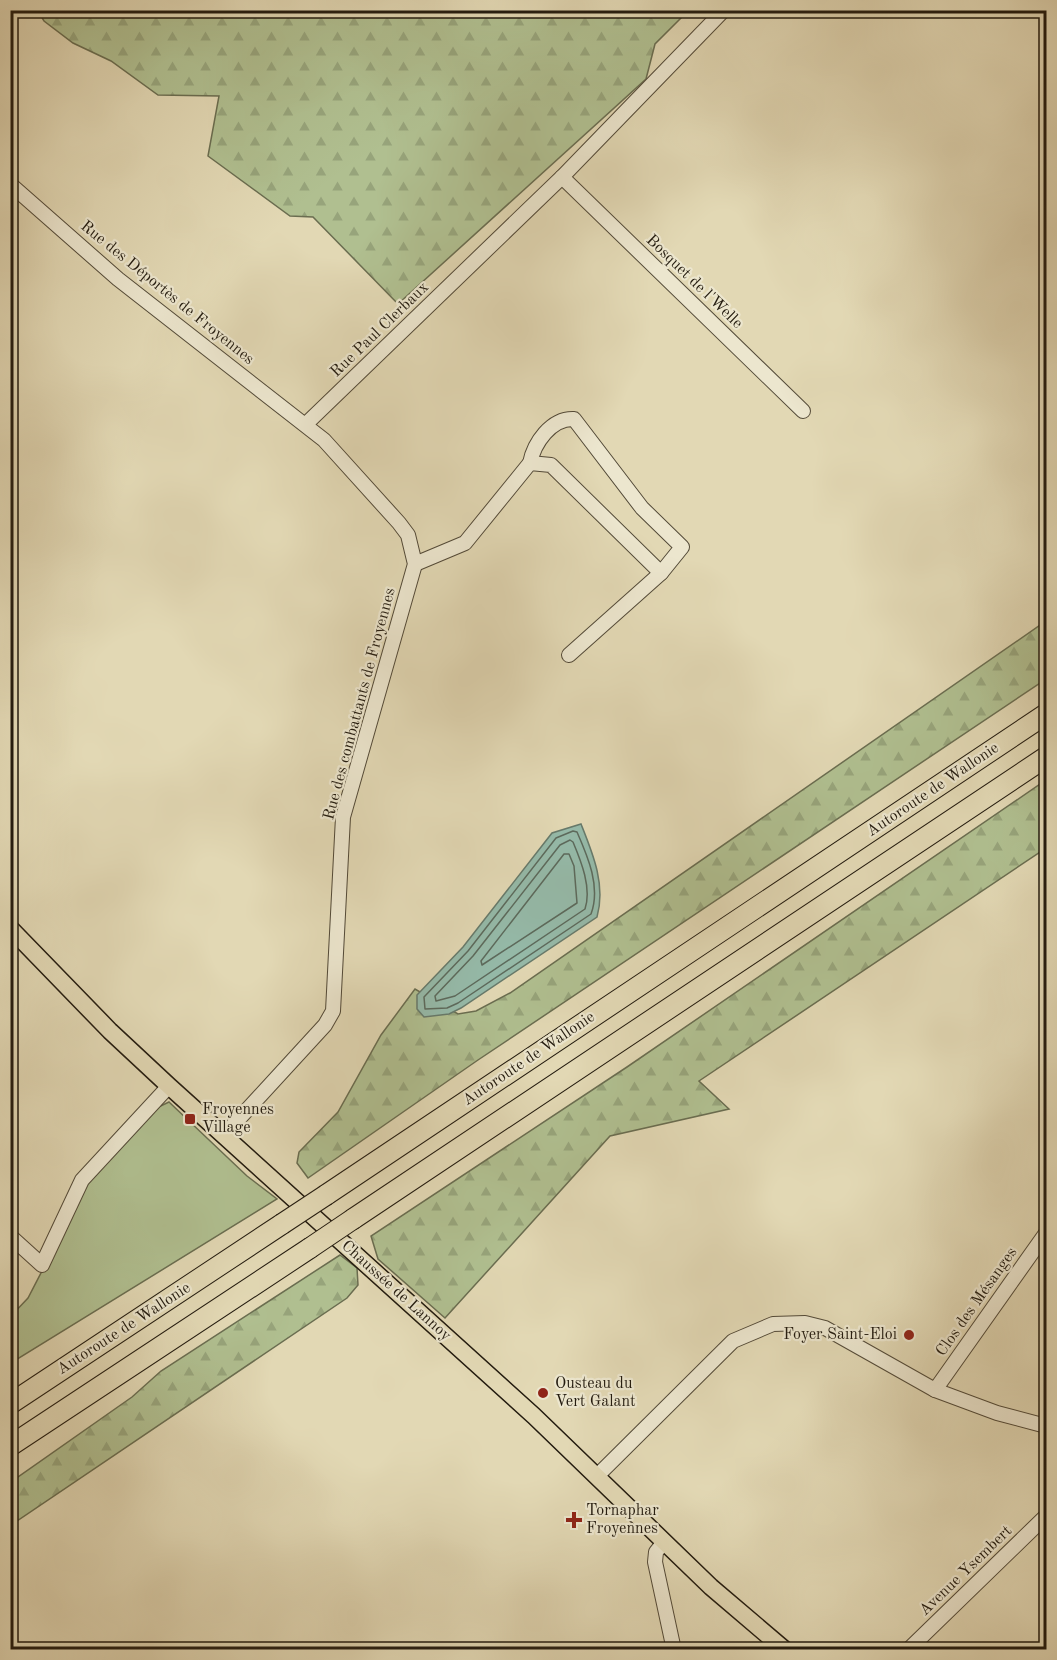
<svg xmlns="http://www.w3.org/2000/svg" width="1057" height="1660" font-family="'Old Standard TT',serif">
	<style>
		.grass { fill: #b0bf90; stroke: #6a6d50; stroke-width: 1.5 }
		.forest { fill: url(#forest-firs); stroke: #6a6d50; stroke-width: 1.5 }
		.water { fill: #95baa9; stroke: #677a6b; stroke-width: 1.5 }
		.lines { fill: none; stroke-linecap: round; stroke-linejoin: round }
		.shore { stroke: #5c6a5c; stroke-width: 1.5 }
		.minor-casing { stroke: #534a38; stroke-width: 16 }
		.major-casing { stroke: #231b0f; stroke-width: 19 }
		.highway-casing { stroke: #231b0f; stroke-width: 22 }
		.minor { stroke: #ece6ce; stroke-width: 14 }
		.major { stroke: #e2d8b4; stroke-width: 16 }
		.highway { stroke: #e2d8b4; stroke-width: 20 }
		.highway-bridge-casing { stroke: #231b0f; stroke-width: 22; stroke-linecap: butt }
		.highway-bridge { stroke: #e2d8b4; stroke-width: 20 }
		.poi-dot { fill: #8f2418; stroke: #ece6ce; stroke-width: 2 }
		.labels { text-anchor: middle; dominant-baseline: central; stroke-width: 4.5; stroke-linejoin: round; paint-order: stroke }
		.street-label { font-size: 16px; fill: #231b0f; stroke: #ece6ce }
		.poi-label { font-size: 16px; fill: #231b0f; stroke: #ece6ce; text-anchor: start }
	</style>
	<defs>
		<pattern id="forest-firs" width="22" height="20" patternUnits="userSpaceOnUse" patternTransform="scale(1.5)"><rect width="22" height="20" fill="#b0bf90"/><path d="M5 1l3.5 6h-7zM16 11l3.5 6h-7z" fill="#97a47b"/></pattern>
	</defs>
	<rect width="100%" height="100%" fill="#e2d8b4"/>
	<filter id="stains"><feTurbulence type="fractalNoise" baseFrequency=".00333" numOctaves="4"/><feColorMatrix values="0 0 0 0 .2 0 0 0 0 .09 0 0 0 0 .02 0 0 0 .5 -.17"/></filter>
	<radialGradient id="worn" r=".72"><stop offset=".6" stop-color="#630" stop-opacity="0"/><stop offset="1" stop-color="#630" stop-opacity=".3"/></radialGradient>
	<path class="grass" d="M 169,1102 L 247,1176 L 277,1199 L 11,1363 L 11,1316 L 28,1298 L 87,1184 L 150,1111 Z"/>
	<g class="forest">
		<path d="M 38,11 L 688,11 L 655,44 L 646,79 L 398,304 L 313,217 L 290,216 L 208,156 L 219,96 L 158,95 L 111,61 L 73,43 L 44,21 Z"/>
		<path d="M 1046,621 L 1046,679 L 478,1060 L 308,1178 L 297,1163 L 299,1152 L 338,1112 L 381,1035 L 415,989 L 458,1014 L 476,1011 L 510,993 Z"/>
		<path d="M 1046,780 L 1046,848 L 699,1081 L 729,1109 L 610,1136 L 445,1318 L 378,1259 L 371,1236 L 627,1067 Z"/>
		<path d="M 340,1255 L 357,1268 L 358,1285 L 347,1298 L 11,1525 L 11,1482 L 132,1397 L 161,1371 Z"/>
	</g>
	<path class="water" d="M 581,824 C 593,854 606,885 597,917 L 461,1008 L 449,1014 L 424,1017 L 417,1009 L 417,995 L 463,947 L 552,833 Z"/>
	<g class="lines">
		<g class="shore">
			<path d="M 573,831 L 577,832 C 588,857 601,887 591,914 L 458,1003 L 447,1008 L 425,1009 L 424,997 L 468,951 L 556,838 Z"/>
			<path d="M 570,840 L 573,842 C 581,861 592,888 585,909 L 455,996 L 436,1001 L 435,996 L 473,956 L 560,845 Z"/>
			<path d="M 564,854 L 569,854 L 574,866 L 577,903 L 482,965 L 481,961 Z"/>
		</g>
		<defs>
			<g id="minor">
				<path d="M 562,177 L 803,411"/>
				<path d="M 10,184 L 118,279 L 324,440 L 399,523 L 408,535 L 415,564 L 343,817 L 333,1011 L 325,1025 L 224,1135"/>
				<path d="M 306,424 L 562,177 L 724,10"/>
				<path d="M 530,463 C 534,443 551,418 574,419 L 642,508 L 682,547 L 661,573"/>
				<path d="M 415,564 L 465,543 L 530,463 L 551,465 L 661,573 L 569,655"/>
				<path d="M 10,1236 L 42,1265 L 82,1180 L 169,1086"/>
				<path d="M 935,1390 L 1046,1233"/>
				<path d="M 597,1476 L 733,1341 L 773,1324 L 805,1323 L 825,1328 L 935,1390 L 997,1413 L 1046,1426"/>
				<path d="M 664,1542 L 656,1552 L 655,1562 L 674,1650"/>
				<path d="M 908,1650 L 1046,1516"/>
			</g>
			<path id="major" d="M 10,928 L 110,1031 L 169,1086 L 534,1416 L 711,1587 L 785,1650"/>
			<g id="highway">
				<path d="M 326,1195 L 1046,714"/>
				<path d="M 353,1219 L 1046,757"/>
				<path d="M 10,1404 L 282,1224"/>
				<path d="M 10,1446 L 310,1248"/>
			</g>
		</defs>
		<use href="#minor" class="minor-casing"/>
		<use href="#major" class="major-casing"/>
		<use href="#highway" class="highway-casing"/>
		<use href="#minor" class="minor"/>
		<use href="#major" class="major"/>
		<use href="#highway" class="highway"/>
		<defs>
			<g id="highway-bridge">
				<path d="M 282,1224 L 326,1195"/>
				<path d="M 310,1248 L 353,1219"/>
			</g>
		</defs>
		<use href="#highway-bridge" class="highway-bridge-casing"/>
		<use href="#highway-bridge" class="highway-bridge"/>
	</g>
	<g class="poi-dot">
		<rect x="184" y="1113" width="12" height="12" rx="3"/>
		<circle cx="909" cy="1335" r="6"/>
		<circle cx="543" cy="1393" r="6"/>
		<path d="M571 1511h6v6h6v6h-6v6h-6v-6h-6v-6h6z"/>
	</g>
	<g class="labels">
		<g class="street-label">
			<text transform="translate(694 282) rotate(44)">Bosquet de l'Welle</text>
			<text transform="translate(167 293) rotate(39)">Rue des Déportès de Froyennes</text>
			<text transform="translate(380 330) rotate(-44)">Rue Paul Clerbaux</text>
			<text transform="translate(360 704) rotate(-75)">Rue des combattants de Froyennes</text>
			<text transform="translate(933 790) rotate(-34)">Autoroute de Wallonie</text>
			<text transform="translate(529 1059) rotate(-34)">Autoroute de Wallonie</text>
			<text transform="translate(396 1291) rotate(42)">Chaussée de Lannoy</text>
			<text transform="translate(977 1302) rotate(-55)">Clos des Mésanges</text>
			<text transform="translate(124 1329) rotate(-33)">Autoroute de Wallonie</text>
			<text transform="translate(966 1571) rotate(-44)">Avenue Ysembert</text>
		</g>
		<g class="poi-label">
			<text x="202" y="1110">Froyennes<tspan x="202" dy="18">Village</tspan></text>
			<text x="897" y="1335" text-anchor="end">Foyer Saint-Eloi</text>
			<text x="555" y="1384">Ousteau du<tspan x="555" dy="18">Vert Galant</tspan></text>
			<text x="586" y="1511">Tornaphar<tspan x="586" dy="18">Froyennes</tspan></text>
		</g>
	</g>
	<rect width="1057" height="1660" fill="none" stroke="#e2d8b4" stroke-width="36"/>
	<rect x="12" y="12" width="1033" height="1636" fill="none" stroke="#231b0f" stroke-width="3"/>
	<rect x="18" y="18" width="1021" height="1624" fill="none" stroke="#231b0f" stroke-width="1.5"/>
	<rect width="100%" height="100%" filter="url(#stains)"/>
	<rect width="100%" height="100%" fill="url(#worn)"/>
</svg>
